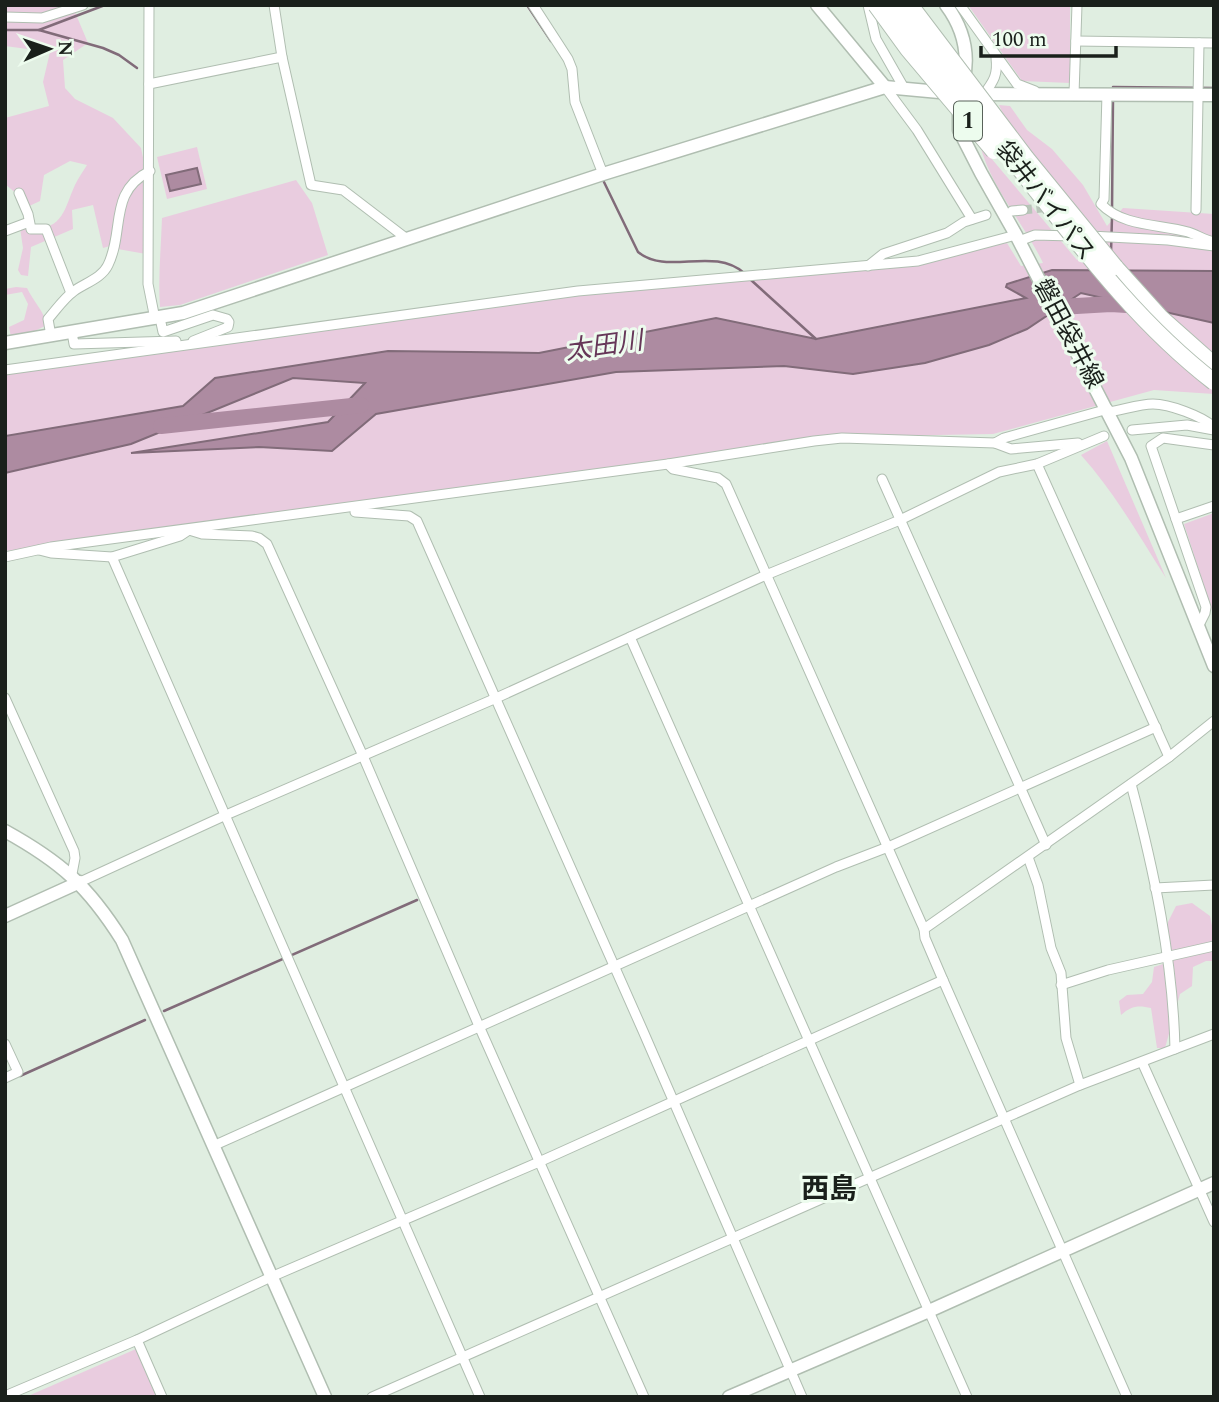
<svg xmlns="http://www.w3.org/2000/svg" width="1219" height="1402" font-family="Spectral,'Noto Sans JP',serif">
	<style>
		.green { fill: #e9ccdf }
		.water { fill: #ad8ba1; stroke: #816b79; stroke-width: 2 }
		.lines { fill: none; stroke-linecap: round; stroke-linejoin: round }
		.stream { stroke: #816b79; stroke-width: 2.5 }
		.river { stroke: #ad8ba1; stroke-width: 16 }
		.minor-tunnel { stroke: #b8c5b9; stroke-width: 9; stroke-dasharray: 9 4.5; stroke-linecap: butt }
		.minor-casing { stroke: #b0beb1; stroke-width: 11 }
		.tertiary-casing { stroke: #b0beb1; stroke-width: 15 }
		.secondary-casing { stroke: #b0beb1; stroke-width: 15 }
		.trunk-casing { stroke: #b0beb1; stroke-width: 18 }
		.minor { stroke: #fff; stroke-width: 9 }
		.tertiary { stroke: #fff; stroke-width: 12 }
		.secondary { stroke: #fff; stroke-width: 12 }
		.trunk { stroke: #fff; stroke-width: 16 }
		.trunk-bridge-casing { stroke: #b0beb1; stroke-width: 18; stroke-linecap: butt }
		.trunk-bridge { stroke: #fff; stroke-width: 16 }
		.labels { text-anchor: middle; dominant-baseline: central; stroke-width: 6; stroke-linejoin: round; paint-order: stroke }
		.shield { fill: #edfcee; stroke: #59625a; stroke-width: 2 }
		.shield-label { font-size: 23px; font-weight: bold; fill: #1a201b }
		.street-label { font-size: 24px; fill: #1a201b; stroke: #edfcee }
		.water-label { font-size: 26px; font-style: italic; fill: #663758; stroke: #edfcee }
		.quarter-label { font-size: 28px; font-weight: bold; fill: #1a201b; stroke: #edfcee }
	</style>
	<rect width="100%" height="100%" fill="#e0eee1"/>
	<g class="green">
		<path d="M 5,5 L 72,5 L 88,43 L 63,60 L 65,88 L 75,99 L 113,118 L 141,148 L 145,167 L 128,192 L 145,179 L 146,254 L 112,248 L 113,245 L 103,248 L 93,205 L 72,210 L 73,229 L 31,247 L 28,276 L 21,275 L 18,270 L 23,248 L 20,228 L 29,222 L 31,229 C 64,229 64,209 75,185 C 78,178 83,172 87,165 L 70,161 L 44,175 L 40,201 L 25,208 L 17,194 L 5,184 L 5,118 L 49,106 L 43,82 L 50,52 L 5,46 Z"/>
		<path d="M 968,5 L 1070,5 L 1070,83 L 1022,81 Z"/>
		<path d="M 999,105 L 1010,106 L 1027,130 L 1052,149 L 1083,185 L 1107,226 L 1123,208 L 1214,214 L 1214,394 L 1154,390 L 993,434 L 828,437 L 299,515 L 5,551 L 5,370 L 687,280 L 918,261 L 1007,243 L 1021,266 L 1043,263 C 1024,223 991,188 980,145 L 1077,260 L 1101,233 L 1093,228 L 1013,136 Z"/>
		<path d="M 197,147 L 207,189 L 167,199 L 157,157 Z"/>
		<path d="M 296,180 L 312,203 L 328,255 L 180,305 L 160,307 C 158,277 161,248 162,218 Z"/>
		<path d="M 16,287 L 27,288 C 33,301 44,311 47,325 L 12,342 L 9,327 L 24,320 L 28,304 L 22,292 L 5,295 L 5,289 Z"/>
		<path d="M 1107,441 L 1166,578 C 1139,536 1115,493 1081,455 Z"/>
		<path d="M 1214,513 L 1214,617 L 1184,524 Z"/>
		<path d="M 1192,903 L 1210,916 L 1214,935 L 1214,961 L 1206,961 L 1193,967 L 1192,986 L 1180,994 L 1165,1048 L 1157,1048 L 1151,1008 C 1138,1005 1131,1006 1121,1015 L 1119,1001 L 1127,995 L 1143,994 L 1152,982 L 1154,967 L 1163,964 L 1168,922 L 1176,906 Z"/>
		<path d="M 136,1349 L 157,1397 L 29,1397 L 28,1396 Z"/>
	</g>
	<g class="water">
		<path d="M 197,168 L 201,184 L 170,191 L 166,175 Z"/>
		<path d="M 1052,270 L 1214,271 L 1214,323 L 1081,293 L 1027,329 L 989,345 L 925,363 L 853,374 L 784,366 L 616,372 L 376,414 L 332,451 L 259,447 L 131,453 L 328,422 L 365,383 L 293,378 L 131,444 L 5,473 L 5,436 L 183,406 L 215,378 L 388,351 L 539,353 L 716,318 L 816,339 L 1026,298 L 1006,287 L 1007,284 Z"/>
	</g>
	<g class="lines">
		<g class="stream">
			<path d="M 527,5 L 551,41"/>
			<path d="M 5,30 L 39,30 L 103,48 L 119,55 L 137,68"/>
			<path d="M 39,30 L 105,5"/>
			<path d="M 1113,92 L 1113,87 L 1214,88"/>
			<path d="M 603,180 L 638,252 C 667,276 713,246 744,273"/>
			<path d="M 1112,211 L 1113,98"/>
			<path d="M 1111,253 L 1112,217"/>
			<path d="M 751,280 L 816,339"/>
			<path d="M 164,1011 L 417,900"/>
			<path d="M 20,1076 L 145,1020"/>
		</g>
		<g class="river">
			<path d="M 1042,308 L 1111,304 L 1142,306"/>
			<path d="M 161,426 L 361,405"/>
		</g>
		<path class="minor-tunnel" d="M 1023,210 L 1050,207"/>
		<defs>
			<g id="minor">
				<path d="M 149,5 L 148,284 L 155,319"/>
				<path d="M 274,5 L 282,57 L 311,185 L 343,190 L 407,239"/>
				<path d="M 533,5 L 568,59 L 572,69 L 575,102 L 603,174"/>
				<path d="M 868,5 L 876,39 L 904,88"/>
				<path d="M 960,5 L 1017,84 L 1035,91"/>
				<path d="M 5,17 L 42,18 L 83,5"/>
				<path d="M 1076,41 L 1214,43"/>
				<path d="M 149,84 L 282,57"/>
				<path d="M 885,87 L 917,130 L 972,219"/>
				<path d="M 984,94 C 994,81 998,74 996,58"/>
				<path d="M 1074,94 L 1077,5"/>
				<path d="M 1107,94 L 1104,199 L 1101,204 C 1123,227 1160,224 1188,232 C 1197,235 1205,240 1214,242"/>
				<path d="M 19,193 L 28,214 L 31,229 L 46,229 L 71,293"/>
				<path d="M 1196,210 L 1199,43"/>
				<path d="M 1012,211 L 1023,210"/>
				<path d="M 5,231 L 29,222"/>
				<path d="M 1090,236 L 1168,240 L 1214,246"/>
				<path d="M 1019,241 L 1035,235 L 1072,236"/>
				<path d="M 868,266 L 883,254 L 947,233 L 964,222 L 986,215"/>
				<path d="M 160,318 L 163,332 L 213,315 L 227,319 L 229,322 L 228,327 L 193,341"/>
				<path d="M 72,332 L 74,344 L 176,341"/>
				<path d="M 51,336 L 48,319 C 56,310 64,298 74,291 C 85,283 102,278 108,265 C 125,230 108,192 150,171"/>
				<path d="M 5,370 L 578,291 L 918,261 L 1016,235"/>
				<path d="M 1109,412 C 1123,410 1139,404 1153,404 C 1169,404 1202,416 1214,427"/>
				<path d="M 1132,430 L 1187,425 L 1214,430"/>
				<path d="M 995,443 L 1004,438 L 1108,409"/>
				<path d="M 668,464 L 673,469 L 718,478 L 726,484 L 924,929 L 925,938 L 943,980 L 1127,1397"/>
				<path d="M 1037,464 L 1169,757"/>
				<path d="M 882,479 L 1046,845"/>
				<path d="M 355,512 L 409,516 L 417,521 L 643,1031 L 802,1397"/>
				<path d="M 1176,519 L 1214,506"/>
				<path d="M 39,550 L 51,553 L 112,557 L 180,536 L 189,530 L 202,534 L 252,536 L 259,538 L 267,544 L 363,756 L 479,1026 L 644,1397"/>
				<path d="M 5,557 L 51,547 L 668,464 L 814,441 L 842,438 L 995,443 L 1011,449 L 1078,443"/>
				<path d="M 112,557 L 480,1397"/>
				<path d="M 1198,627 L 1205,613 L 1206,607 L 1151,446 L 1163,438 L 1214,445"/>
				<path d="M 630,637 L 967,1397"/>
				<path d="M 5,698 L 74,851 L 75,858 L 72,874"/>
				<path d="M 1131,784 C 1154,870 1173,960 1175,1049"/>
				<path d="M 1028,857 L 1038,885 L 1051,948 L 1061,973 L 1066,1038 L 1080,1085"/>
				<path d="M 80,882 L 226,815 L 494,699 L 766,575 L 900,520 L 999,472 L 1037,464 L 1104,436"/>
				<path d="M 1155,888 L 1214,885"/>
				<path d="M 924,929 L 1169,757 L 1214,721"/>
				<path d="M 1061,985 L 1108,970 L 1214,946"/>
				<path d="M 5,1044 L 18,1072 L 5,1078"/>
				<path d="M 1142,1062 L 1214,1222"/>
				<path d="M 213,1146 L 836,867 L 888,847 L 1156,727"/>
				<path d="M 137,1340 L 162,1397"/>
				<path d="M 5,1396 L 137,1340 L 271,1277 L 539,1162 L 943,980"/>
				<path d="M 372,1397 L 1080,1085 L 1214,1034"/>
			</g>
			<g id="tertiary">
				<path d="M 817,5 L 885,87"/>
				<path d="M 971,94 L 1214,95"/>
				<path d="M 5,343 L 183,313 L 603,174 L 885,87 L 950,93"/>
				<path d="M 5,831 C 61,862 88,886 122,940 L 325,1397"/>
				<path d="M 5,916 L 80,882"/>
				<path d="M 729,1397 L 929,1311 L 1214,1183"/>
			</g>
			<g id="secondary">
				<path d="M 946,5 C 964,29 970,54 963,83"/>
				<path d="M 959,104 L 959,130 L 981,173 L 1016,235 L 1131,458 L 1214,666"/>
			</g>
			<path id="trunk" d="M 1115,267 L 1161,318 L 1214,365"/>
		</defs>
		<use href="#minor" class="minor-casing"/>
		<use href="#tertiary" class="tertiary-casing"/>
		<use href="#secondary" class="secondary-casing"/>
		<use href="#trunk" class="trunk-casing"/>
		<use href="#minor" class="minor"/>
		<use href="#tertiary" class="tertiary"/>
		<use href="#secondary" class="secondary"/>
		<use href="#trunk" class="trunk"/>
		<defs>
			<g id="trunk-bridge">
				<path d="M 876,5 L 908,49 L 994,151"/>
				<path d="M 893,5 C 941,67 989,129 1037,191 C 1091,260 1144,328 1214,382"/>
				<path d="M 910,5 L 1026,158 L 1115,267"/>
			</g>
		</defs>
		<use href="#trunk-bridge" class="trunk-bridge-casing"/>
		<use href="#trunk-bridge" class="trunk-bridge"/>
	</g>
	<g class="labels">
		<rect class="shield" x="954" y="101.5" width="28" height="39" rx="5"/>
		<g class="shield-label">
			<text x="968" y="121">1</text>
		</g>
		<g class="street-label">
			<text transform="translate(1045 201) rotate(52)">袋井バイパス</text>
			<text transform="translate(1068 334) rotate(62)">磐田袋井線</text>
		</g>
		<g class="water-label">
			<text transform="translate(604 346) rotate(-8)">太田川</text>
		</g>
		<g class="quarter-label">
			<text x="829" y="1189">西島</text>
		</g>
	</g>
	<rect width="1219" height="1402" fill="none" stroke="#1a201b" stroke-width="14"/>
	<g transform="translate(49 49) rotate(88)" stroke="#edfcee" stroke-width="5" paint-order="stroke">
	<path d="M0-5L12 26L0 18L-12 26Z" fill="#1a201b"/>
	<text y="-10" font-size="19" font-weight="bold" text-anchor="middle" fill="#1a201b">N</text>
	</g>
	<path d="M981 46v10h135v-10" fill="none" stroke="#1a201b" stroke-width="3.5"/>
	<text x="992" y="46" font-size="21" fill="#1a201b" stroke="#edfcee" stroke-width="5" paint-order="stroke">100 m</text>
</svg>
